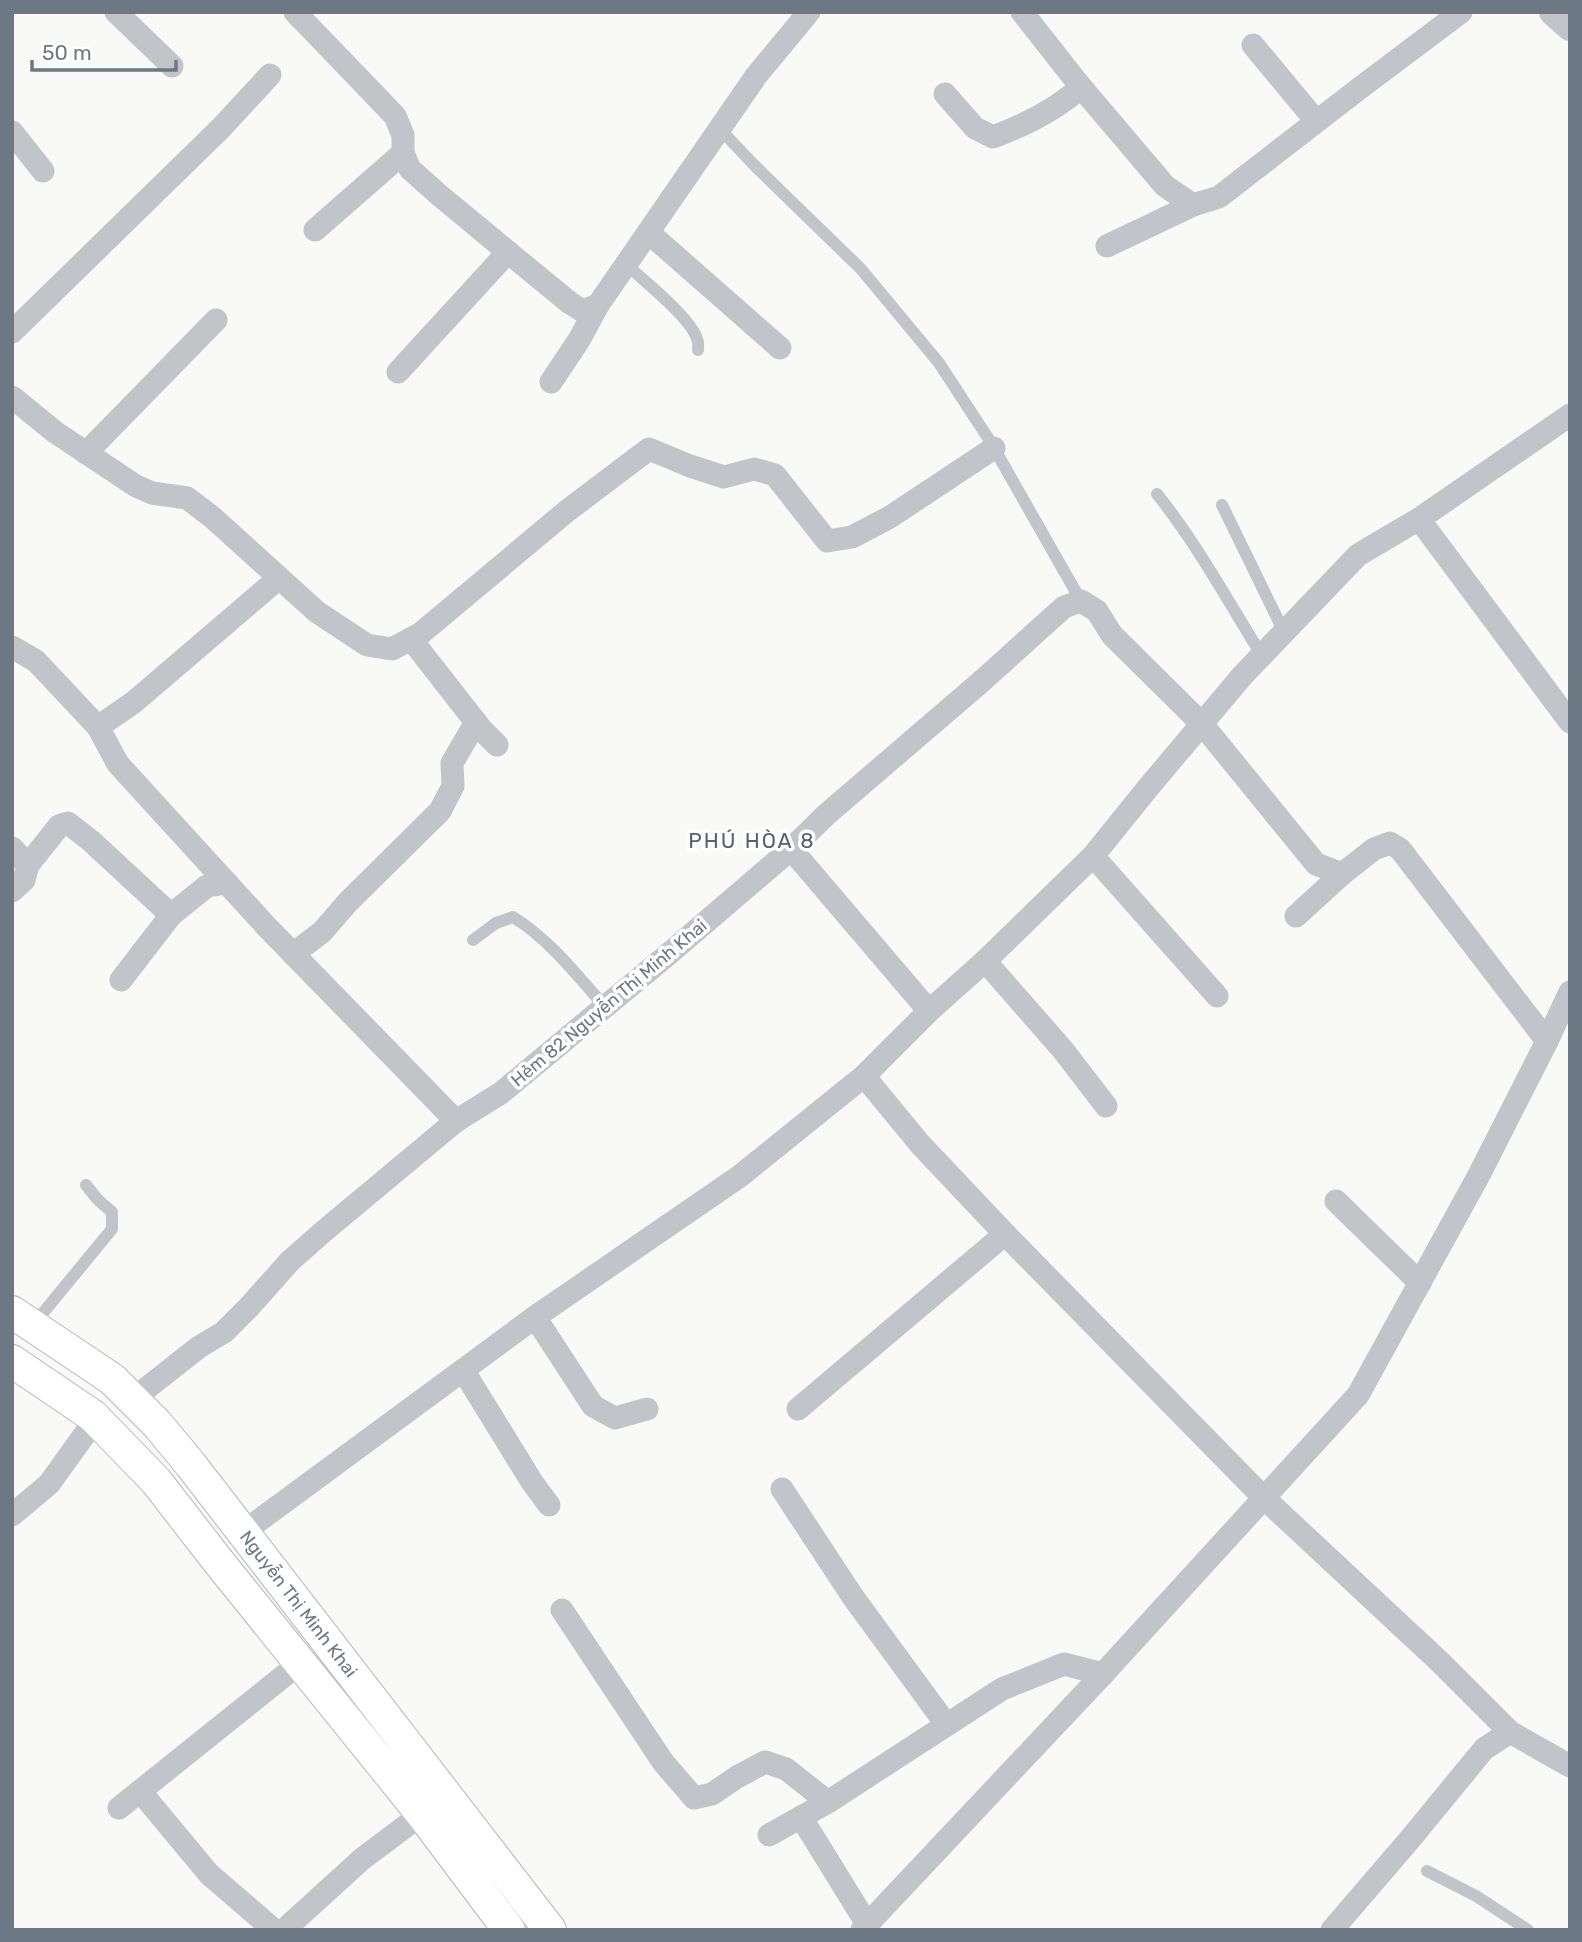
<svg xmlns="http://www.w3.org/2000/svg" width="1582" height="1942" font-family="Rubik,sans-serif">
	<style>
		.lines { fill: none; stroke-linecap: round; stroke-linejoin: round }
		.secondary-casing { stroke: #b4b8bc; stroke-width: 34 }
		.service { stroke: #c1c4c8; stroke-width: 12 }
		.minor { stroke: #c1c4c8; stroke-width: 23 }
		.tertiary { stroke: #c1c4c8; stroke-width: 28 }
		.secondary { stroke: #fff; stroke-width: 32 }
		.labels { text-anchor: middle; dominant-baseline: central; stroke-width: 7; stroke-linejoin: round; paint-order: stroke }
		.street-label { font-size: 18px; fill: #6c7884; stroke: #fff }
		.quarter-label { font-size: 21px; letter-spacing: 2px; fill: #59616a; stroke: #fff }
	</style>
	<rect width="100%" height="100%" fill="#f9f9f7"/>
	<g class="lines">
		<defs>
			<g id="secondary">
				<path id="s1" d="M 12,1312 L 112,1379 L 158,1425 L 191,1465 L 550,1930"/>
				<path d="M 12,1361 L 93,1416 L 156,1481 L 218,1561 L 422,1814 L 509,1930"/>
			</g>
		</defs>
		<use href="#secondary" class="secondary-casing"/>
		<g class="service">
			<path d="M 720,129 L 754,165 L 861,269 L 939,363 L 990,441 L 1081,601"/>
			<path d="M 627,265 C 644,281 691,318 697,339 C 699,343 698,345 698,350"/>
			<path d="M 1157,494 C 1197,544 1228,601 1262,656"/>
			<path d="M 1222,505 L 1284,632"/>
			<path d="M 473,940 L 496,923 L 513,917 C 549,939 577,975 605,1007"/>
			<path d="M 33,1325 L 112,1229 L 112,1212 L 98,1200 L 86,1185"/>
			<path d="M 1427,1871 L 1476,1896 L 1528,1930"/>
		</g>
		<g class="minor">
			<path d="M 116,12 L 172,66"/>
			<path d="M 295,12 L 395,116 L 403,135 L 403,153 L 410,169 L 438,194 L 508,252 L 570,303 L 583,311 L 598,305 L 756,76 L 809,12"/>
			<path d="M 1022,12 L 1081,87"/>
			<path d="M 1253,45 L 1316,121"/>
			<path d="M 945,94 L 975,128 L 993,137 C 1025,125 1056,110 1081,87 L 1165,186 L 1193,205 L 1219,197 L 1360,88 L 1461,12"/>
			<path d="M 12,132 L 43,171"/>
			<path d="M 315,230 L 403,153"/>
			<path d="M 649,233 L 780,348"/>
			<path d="M 1107,246 L 1193,205"/>
			<path d="M 12,332 L 221,128 L 270,75"/>
			<path d="M 398,372 L 508,252"/>
			<path d="M 551,382 L 579,340 L 598,305"/>
			<path d="M 12,397 L 55,432 L 136,486 L 152,493 L 187,498 L 212,517 L 317,612 L 367,645 L 392,649 L 420,634 L 567,511 L 649,449 L 690,466 L 724,477 L 754,469 L 775,475 L 827,541 L 852,537 L 890,517 L 994,448"/>
			<path d="M 86,453 L 216,320"/>
			<path d="M 1419,519 L 1570,722"/>
			<path d="M 411,639 L 482,730 L 497,745"/>
			<path d="M 12,647 L 36,661 L 98,727 L 134,702 L 279,578"/>
			<path d="M 98,727 L 118,764 L 266,926 L 456,1121"/>
			<path d="M 12,848 L 28,865 L 24,880 L 12,891"/>
			<path d="M 791,849 L 929,1011"/>
			<path d="M 1093,856 L 1217,996"/>
			<path d="M 28,865 L 59,826 L 68,823 L 91,841 L 171,915"/>
			<path d="M 1296,916 L 1342,874"/>
			<path d="M 293,954 L 322,932 L 348,902 L 440,811 L 453,786 L 452,763 L 476,722"/>
			<path d="M 985,961 L 1063,1050 L 1106,1106"/>
			<path d="M 121,980 L 171,915 L 207,886 L 227,883"/>
			<path d="M 864,1076 L 920,1144 L 1005,1234 L 1264,1498 L 1440,1662 L 1510,1732 L 1570,1766"/>
			<path d="M 1336,1201 L 1420,1283"/>
			<path d="M 535,1317 L 593,1406 L 615,1418 L 647,1409"/>
			<path d="M 463,1370 L 532,1482 L 549,1505"/>
			<path d="M 133,1399 L 199,1347 L 224,1332 L 249,1307 L 290,1261 L 324,1231 L 456,1121 L 501,1093 L 671,952 L 791,849 L 827,814 L 982,681 L 1064,607 L 1081,601 L 1097,611 L 1112,635 L 1202,724 L 1316,864 L 1342,874 L 1374,849 L 1390,843 L 1400,849 L 1547,1041"/>
			<path d="M 798,1409 L 1005,1234"/>
			<path d="M 782,1489 L 853,1597 L 946,1724"/>
			<path d="M 12,1515 L 49,1484 L 90,1427 L 93,1416"/>
			<path d="M 242,1533 L 535,1317 L 740,1176 L 864,1076 L 929,1011 L 985,961 L 1093,856 L 1147,789 L 1242,676 L 1358,555 L 1419,519 L 1570,415"/>
			<path d="M 562,1610 L 663,1762 L 694,1798 L 712,1794 L 737,1777 L 765,1762 L 786,1769 L 828,1802"/>
			<path d="M 140,1791 L 209,1874 L 274,1930"/>
			<path d="M 119,1808 L 300,1663"/>
			<path d="M 801,1817 L 867,1924"/>
			<path d="M 769,1835 L 828,1802 L 1002,1689 L 1064,1664 L 1103,1674"/>
			<path d="M 284,1930 L 362,1859 L 422,1814"/>
			<path d="M 862,1930 L 1103,1674 L 1358,1395 L 1479,1175 L 1547,1041 L 1570,992"/>
			<path d="M 1332,1930 L 1411,1838 L 1484,1749 L 1510,1732"/>
		</g>
		<path class="tertiary" d="M 1553,12 L 1570,27"/>
		<use href="#secondary" class="secondary"/>
	</g>
	<g class="labels">
		<g class="street-label">
			<text transform="translate(609 1003) rotate(-40)">Hẻm 82 Nguyễn Thị Minh Khai</text>
			<text stroke="none"><textPath href="#s1" startOffset="413">Nguyễn Thị Minh Khai</textPath></text>
		</g>
		<g class="quarter-label">
			<text x="752" y="840">PHÚ HÒA 8</text>
		</g>
	</g>
	<rect width="1582" height="1942" fill="none" stroke="#6c7884" stroke-width="28"/>
	<path d="M32 60v10h144v-10" fill="none" stroke="#6c7884" stroke-width="3.5"/>
	<text x="42" y="60" font-size="21" fill="#6c7884" stroke="#ffffff" stroke-width="5" paint-order="stroke">50 m</text>
</svg>
